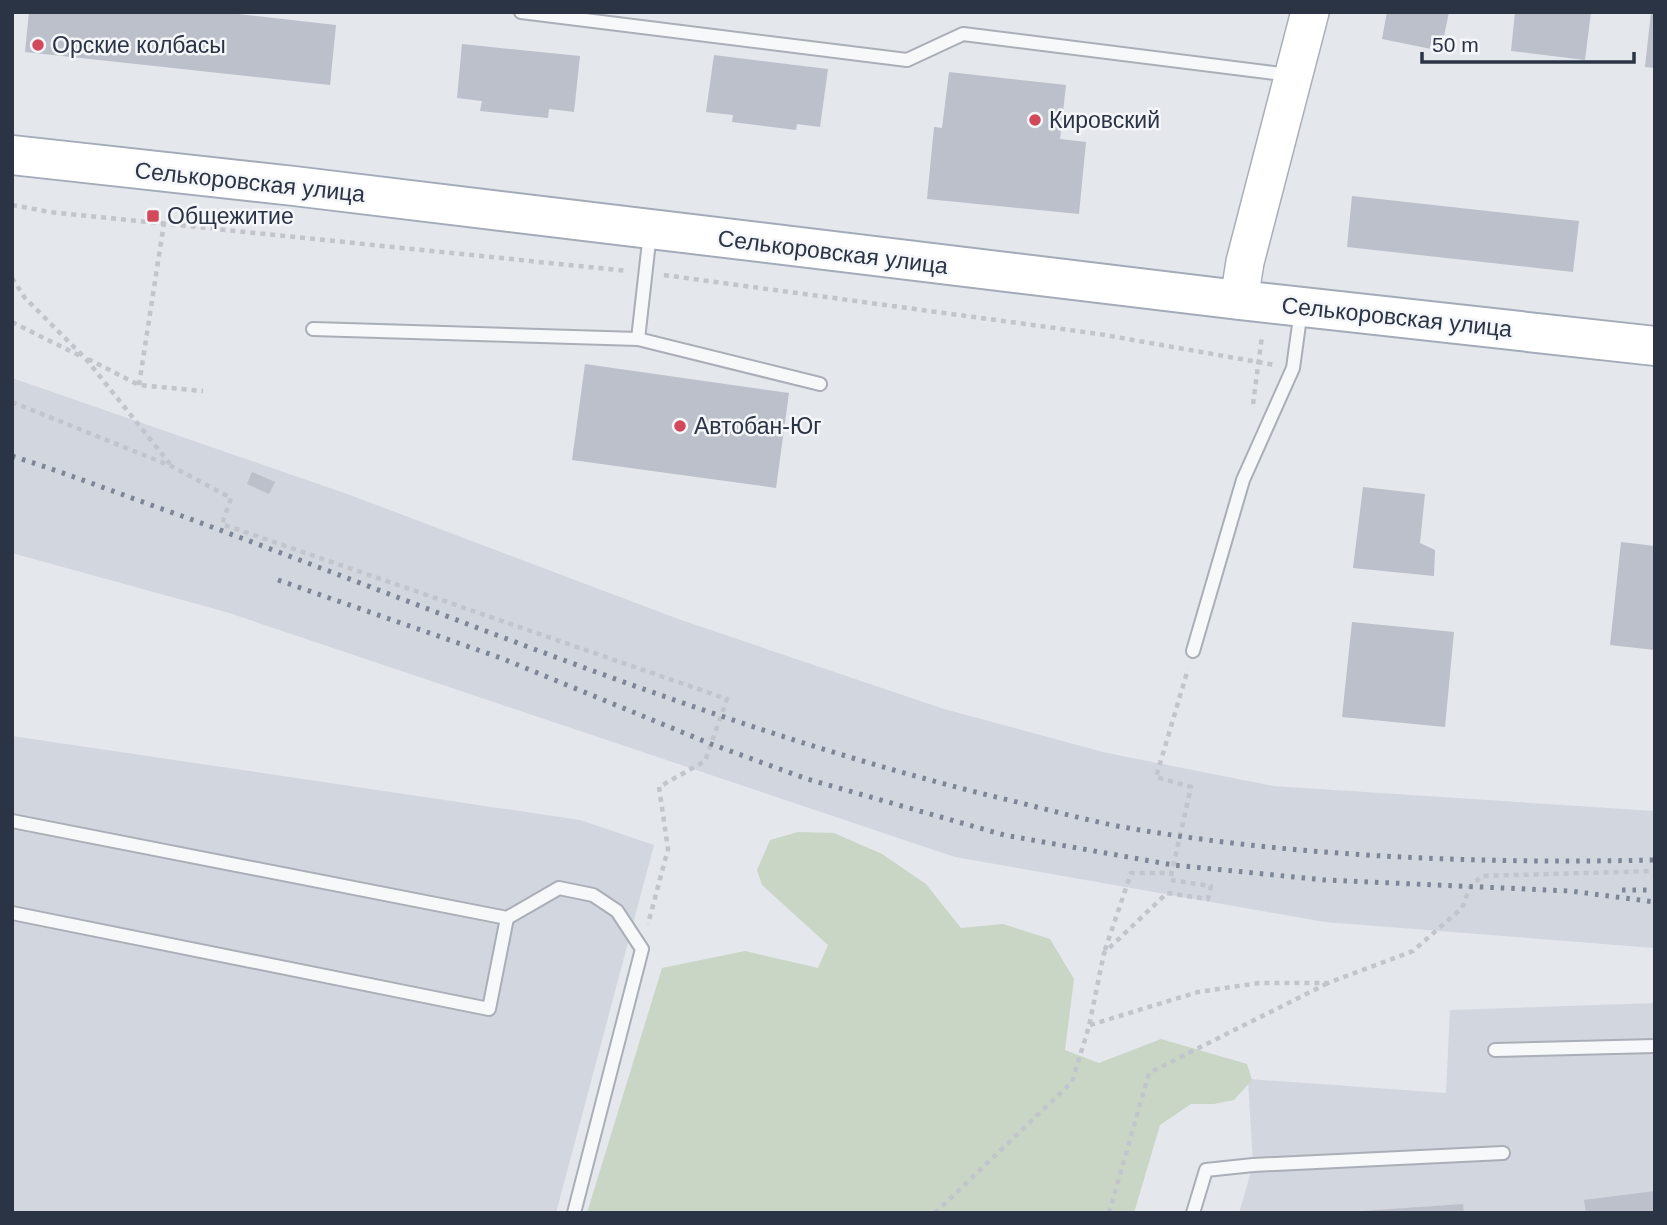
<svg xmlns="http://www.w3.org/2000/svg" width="1667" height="1225" font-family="Arial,sans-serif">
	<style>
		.built { fill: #d2d6de }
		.green { fill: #c9d6c5 }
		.building { fill: #bbc0ca }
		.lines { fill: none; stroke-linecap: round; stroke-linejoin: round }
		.lane-casing { stroke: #a9aeb7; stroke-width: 16 }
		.secondary-casing { stroke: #a9aeb7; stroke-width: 40 }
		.primary-casing { stroke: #a3abb8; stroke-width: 42 }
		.path { stroke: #c2c5cb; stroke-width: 4.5; stroke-dasharray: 5 5; stroke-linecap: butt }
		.lane { stroke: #f7f8fa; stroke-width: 12 }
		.secondary { stroke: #fff; stroke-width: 37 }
		.primary { stroke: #fff; stroke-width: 38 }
		.rail { stroke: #7d8696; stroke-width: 5; stroke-dasharray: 3.5 7; stroke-linecap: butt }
		.poi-dot { fill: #d1495b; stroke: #f4f6f9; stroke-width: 2.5 }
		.labels { text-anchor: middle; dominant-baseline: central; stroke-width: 5; stroke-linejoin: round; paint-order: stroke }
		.poi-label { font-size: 23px; fill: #2b3445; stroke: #f4f6f9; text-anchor: start }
		.street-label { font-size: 23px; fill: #2b3445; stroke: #f4f6f9 }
	</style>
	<rect width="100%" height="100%" fill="#e4e7ec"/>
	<g class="built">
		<path d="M 12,378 L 350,495 L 681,620 L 944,709 L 1107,753 L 1273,786 L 1655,811 L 1655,948 L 1325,922 L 955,857 L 226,612 L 12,553 Z"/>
		<path d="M 12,736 L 580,820 L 654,845 L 556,1213 L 12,1213 Z"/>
		<path d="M 1655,1003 L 1655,1213 L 1239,1213 L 1253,1165 L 1248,1079 L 1446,1093 L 1450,1010 Z"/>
	</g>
	<path class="green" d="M 798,832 L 834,833 L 882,854 L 926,884 L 961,928 L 1003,924 L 1050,939 L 1074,979 L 1065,1050 L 1099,1063 L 1161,1039 L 1247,1064 L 1252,1080 L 1234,1100 L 1214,1104 L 1191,1104 L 1160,1125 L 1134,1213 L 587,1213 L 662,968 L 745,951 L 818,968 L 828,945 L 762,885 L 757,870 L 770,840 Z"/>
	<g class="building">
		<path d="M 29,12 L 220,12 L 336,25 L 330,85 L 25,52 Z"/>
		<path d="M 1387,12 L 1449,12 L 1441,51 L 1382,39 Z"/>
		<path d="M 1515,12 L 1591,12 L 1585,60 L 1511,51 Z"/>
		<path d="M 1651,12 L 1655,12 L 1655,68 L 1645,67 Z"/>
		<path d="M 462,44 L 580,56 L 574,112 L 549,109 L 548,118 L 480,111 L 482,101 L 457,98 Z"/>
		<path d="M 714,55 L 828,69 L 820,127 L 797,124 L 796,130 L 732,122 L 733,115 L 706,112 Z"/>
		<path d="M 949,72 L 1066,85 L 1060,139 L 1086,142 L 1079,214 L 927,199 L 934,127 L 942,128 Z"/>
		<path d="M 1352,196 L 1579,221 L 1573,272 L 1347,247 Z"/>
		<path d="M 585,364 L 789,393 L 776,488 L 572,460 Z"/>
		<path d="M 252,472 L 275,482 L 269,494 L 247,484 Z"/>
		<path d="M 1363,487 L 1425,494 L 1420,543 L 1435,550 L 1434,576 L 1353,568 Z"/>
		<path d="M 1621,542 L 1655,546 L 1655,650 L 1610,645 Z"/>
		<path d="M 1352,622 L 1454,632 L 1445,727 L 1342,717 Z"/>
		<path d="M 1655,1191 L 1655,1213 L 1586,1213 L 1584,1200 Z"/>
		<path d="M 1463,1204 L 1464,1213 L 1362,1213 L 1362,1211 Z"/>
	</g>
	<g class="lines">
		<defs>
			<g id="lane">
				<path d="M 521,12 L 907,60 L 963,34 L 1290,75"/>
				<path d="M 313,329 L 638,339 L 820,384"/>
				<path d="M 638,339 L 650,233"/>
				<path d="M 1193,651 L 1243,480 L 1293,368 L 1301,310"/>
				<path d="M 12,821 L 507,918 L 559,888 L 593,895 L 617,911 L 642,949 L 574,1213"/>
				<path d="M 12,913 L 489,1009 L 507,918"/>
				<path d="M 1495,1050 L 1655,1046"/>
				<path d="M 1193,1213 L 1206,1170 L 1253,1165 L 1503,1153"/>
			</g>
			<path id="secondary" d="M 1239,300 L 1245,262 L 1310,12"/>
			<path id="primary" d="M 12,155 L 294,186 L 1239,300 L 1655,346"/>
		</defs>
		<use href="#lane" class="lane-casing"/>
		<use href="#secondary" class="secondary-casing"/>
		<use href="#primary" class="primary-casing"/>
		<g class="path">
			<path d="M 12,205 L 50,212 L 628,271"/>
			<path d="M 664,275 L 1099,334 L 1275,365"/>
			<path d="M 12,278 L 25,298 L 86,359 L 170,464"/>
			<path d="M 12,322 L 80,356"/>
			<path d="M 88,359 L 139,385 L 203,391"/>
			<path d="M 139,385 L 164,223"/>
			<path d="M 12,402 L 171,466 L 231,498 L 222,524 L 727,699 L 705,761 L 659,787 L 668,849 L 648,924"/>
			<path d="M 1253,404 L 1262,336"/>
			<path d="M 1105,950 L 1131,873 L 1171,873"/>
			<path d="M 1090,1025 L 1198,992 L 1259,983 L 1328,983 L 1413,951 L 1462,908 L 1470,887 L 1482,876 L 1655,871"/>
			<path d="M 935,1213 L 1072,1082 L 1089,1026 L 1104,953 L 1167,893 L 1208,899 L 1211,886 L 1170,880 L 1191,787 L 1156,777 L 1188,669"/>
			<path d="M 1109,1213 L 1149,1073 L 1328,983"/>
		</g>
		<use href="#lane" class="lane"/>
		<use href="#secondary" class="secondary"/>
		<use href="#primary" class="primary"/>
		<g class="rail">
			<path d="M 12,456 C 69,474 125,496 182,516 C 452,615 719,730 1000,798 C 1039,807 1077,818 1117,826 C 1290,857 1479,864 1655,860"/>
			<path d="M 278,580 L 501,658 L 711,744 L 807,779 L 1004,835 L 1173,865 L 1325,880 L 1570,891 L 1655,902"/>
			<path d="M 1622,890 L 1655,890"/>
		</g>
	</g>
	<g class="poi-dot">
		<circle cx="38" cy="45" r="7"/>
		<circle cx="1035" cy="120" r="7"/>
		<rect x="146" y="209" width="14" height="14" rx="3.5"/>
		<circle cx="680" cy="426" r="7"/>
	</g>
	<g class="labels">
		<g class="poi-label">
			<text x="52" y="45">Орские колбасы</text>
			<text x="1049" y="120">Кировский</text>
			<text x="167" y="216">Общежитие</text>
			<text x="694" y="426">Автобан-Юг</text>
		</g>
		<g class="street-label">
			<text transform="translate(250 182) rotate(6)">Селькоровская улица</text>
			<text transform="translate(833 252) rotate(7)">Селькоровская улица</text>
			<text transform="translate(1397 317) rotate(6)">Селькоровская улица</text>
		</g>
	</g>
	<rect width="1667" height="1225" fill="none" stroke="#2b3445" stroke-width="28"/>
	<path d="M1422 52v10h212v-10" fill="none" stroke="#2b3445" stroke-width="3.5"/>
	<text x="1432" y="52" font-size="21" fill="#2b3445" stroke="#f4f6f9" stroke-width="5" paint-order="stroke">50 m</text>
</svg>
